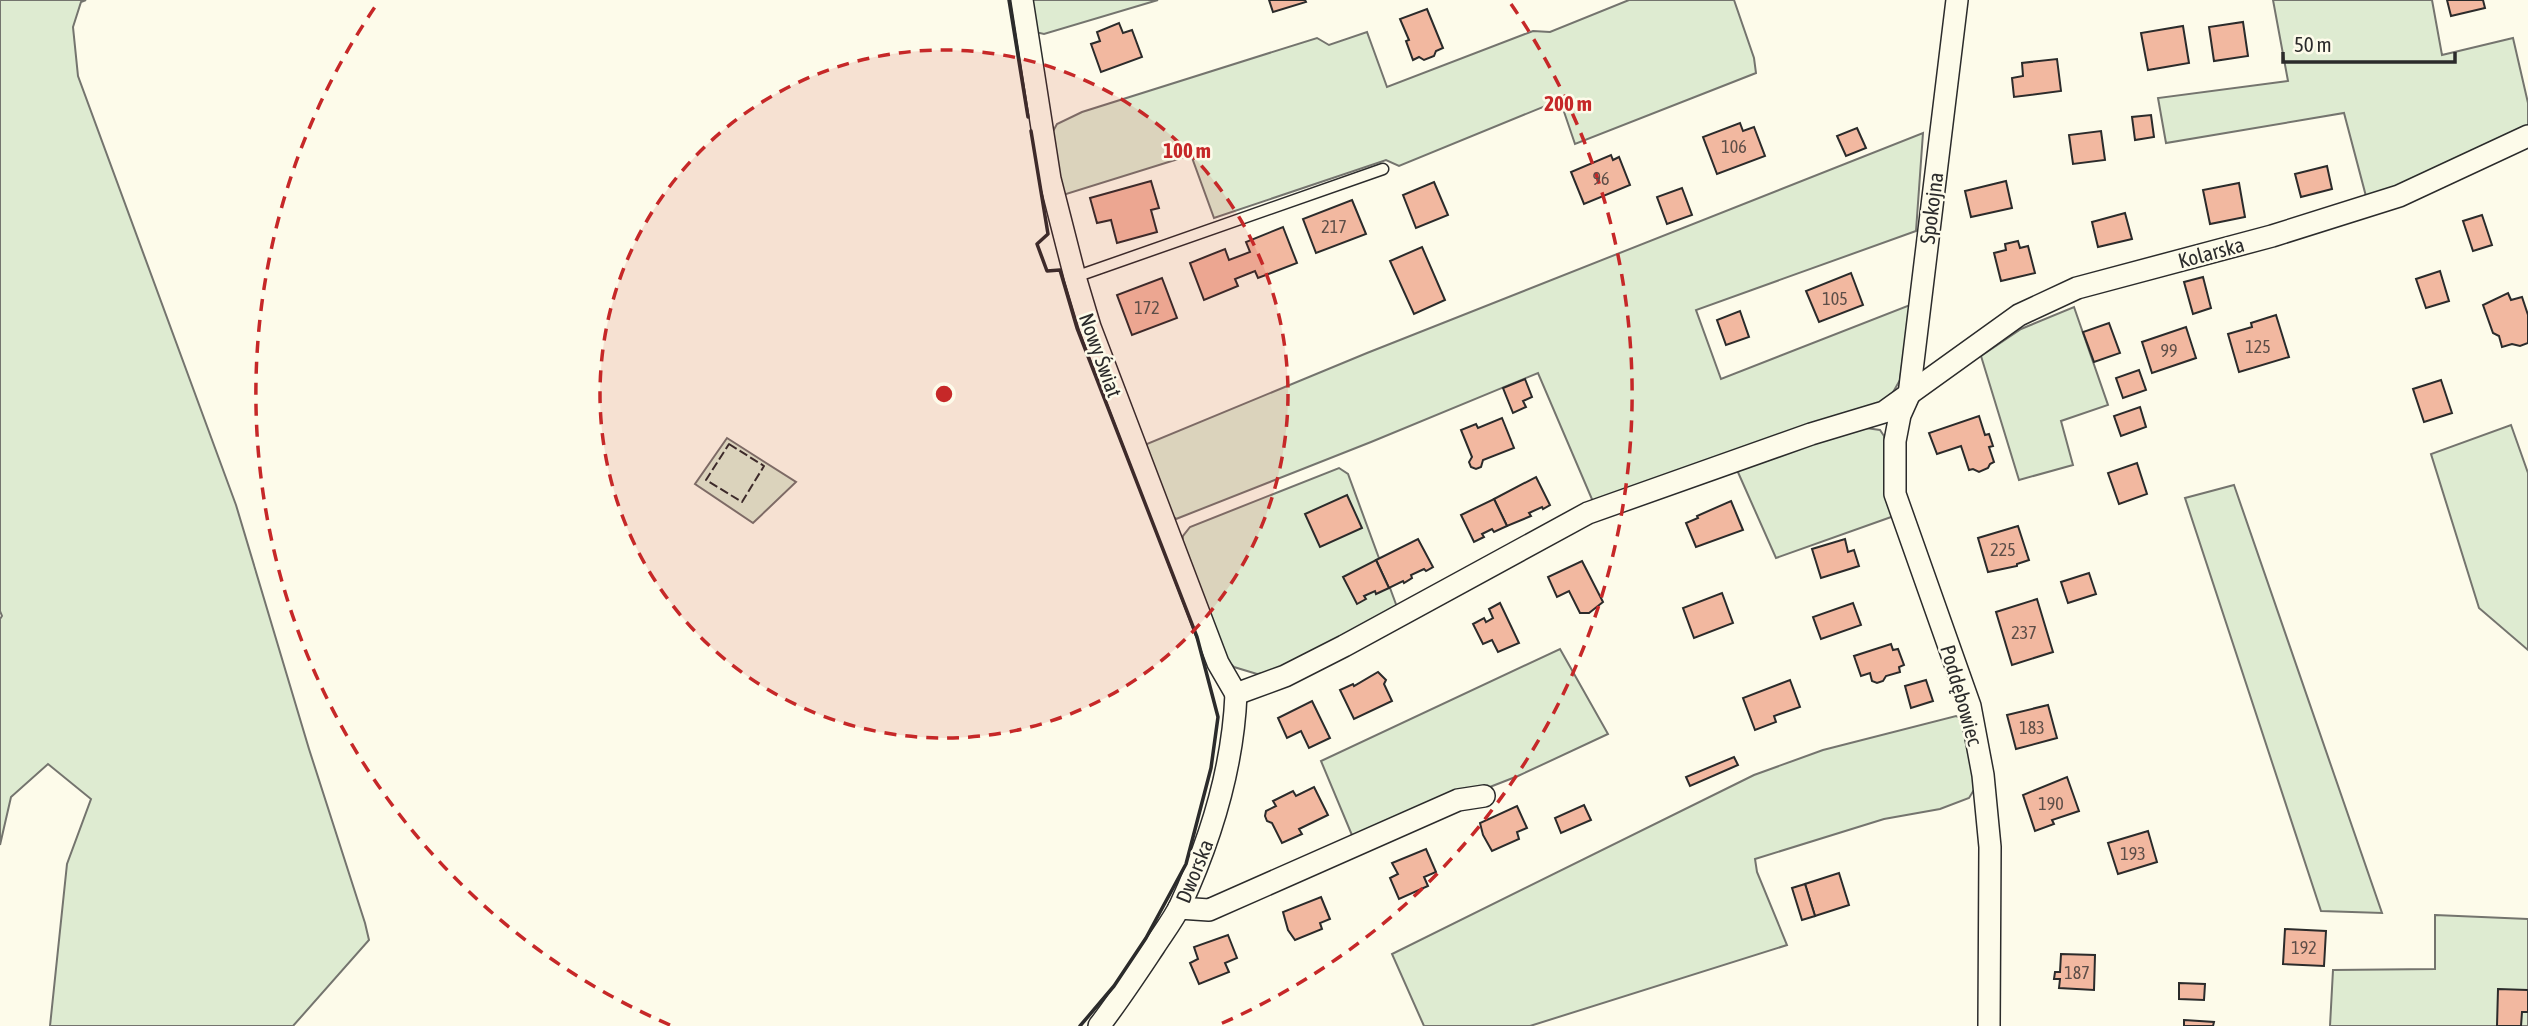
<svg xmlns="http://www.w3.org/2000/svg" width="2528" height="1026" font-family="'Asap Condensed',sans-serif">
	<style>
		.green { fill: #deebd1; stroke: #74746e; stroke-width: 2 }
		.building { fill: #f2b8a0; stroke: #2b2b2b; stroke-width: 2 }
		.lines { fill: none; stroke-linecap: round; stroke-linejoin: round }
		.lane-casing { stroke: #2b2b2b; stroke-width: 13 }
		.street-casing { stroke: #2b2b2b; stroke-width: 24 }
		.lane { stroke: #fdfbea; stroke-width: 10 }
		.street { stroke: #fdfbea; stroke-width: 21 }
		.fence { stroke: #2b2b2b; stroke-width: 2; stroke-dasharray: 9 3.5; stroke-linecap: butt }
		.wall { stroke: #2b2b2b; stroke-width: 3.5 }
		.ring { fill: none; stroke: #c62828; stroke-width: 3.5; stroke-dasharray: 12 9 }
		.labels { text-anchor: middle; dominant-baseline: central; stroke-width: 5; stroke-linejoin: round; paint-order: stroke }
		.number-label { font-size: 18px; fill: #5d4e48 }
		.street-label { font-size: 21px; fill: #2b2b2b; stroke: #fdfbea }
		.centre { fill: #c62828; stroke: #fdfbea; stroke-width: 3.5 }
		.ring-label { font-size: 21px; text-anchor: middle; font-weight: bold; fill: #c62828; stroke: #fdfbea; stroke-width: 5; stroke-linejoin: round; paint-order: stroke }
	</style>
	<rect width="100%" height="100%" fill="#fdfbea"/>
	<g class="green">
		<path d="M 0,0 L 86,0 L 81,2 L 73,27 L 78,76 L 236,505 L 309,749 L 365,923 L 369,940 L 293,1026 L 50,1026 L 67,864 L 91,799 L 48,764 L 11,797 L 0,845 L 0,619 L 2,616 L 0,611 Z"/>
		<path d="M 1029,0 L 1158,0 L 1044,34 L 1035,32 Z"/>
		<path d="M 1629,0 L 1734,0 L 1754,58 L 1756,73 L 1575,144 L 1560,100 L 1399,166 L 1386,160 L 1214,218 L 1191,155 L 1063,195 L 1052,133 L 1057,124 L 1082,112 L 1317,38 L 1329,45 L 1367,32 L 1387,87 L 1533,31 L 1550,32 Z"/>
		<path d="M 2273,0 L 2432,0 L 2442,55 L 2513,38 L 2528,103 L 2528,131 L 2367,200 L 2344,113 L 2166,143 L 2158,98 L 2288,81 Z"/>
		<path d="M 1923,133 L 1916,231 L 1696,310 L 1721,379 L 1910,305 L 1900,380 L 1888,401 L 1594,504 L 1538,373 L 1371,442 L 1176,519 L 1170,513 L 1142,446 L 1367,353 Z"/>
		<path d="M 2074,307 L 2108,405 L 2061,421 L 2073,465 L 2019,480 L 1981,356 L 2021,329 Z"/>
		<path d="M 2511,425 L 2528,473 L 2528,650 L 2479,608 L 2431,454 Z"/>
		<path d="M 1866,428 L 1880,430 L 1884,436 L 1894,516 L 1776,558 L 1737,470 L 1837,432 Z"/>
		<path d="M 727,438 L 796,482 L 753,523 L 695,484 Z"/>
		<path d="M 1339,468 L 1348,474 L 1397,607 L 1281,671 L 1257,674 L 1234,667 L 1223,656 L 1182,546 L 1183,536 L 1190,527 Z"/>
		<path d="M 2234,485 L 2382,913 L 2321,911 L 2185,498 Z"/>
		<path d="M 1560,649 L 1608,734 L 1518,776 L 1354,840 L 1321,761 Z"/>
		<path d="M 1956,716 L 1968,723 L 1977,785 L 1969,798 L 1940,809 L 1884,819 L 1755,859 L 1757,872 L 1787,945 L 1530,1026 L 1424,1026 L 1392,954 L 1754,775 L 1823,750 Z"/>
		<path d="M 2435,915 L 2528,919 L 2528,1026 L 2330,1026 L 2333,970 L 2435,969 Z"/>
	</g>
	<g class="building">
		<path d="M 1269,0 L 1305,0 L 1306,2 L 1273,12 Z"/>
		<path d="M 2447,0 L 2483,0 L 2485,8 L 2451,16 Z"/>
		<path d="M 1427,9 L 1443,48 L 1436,51 L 1434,56 L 1424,60 L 1419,57 L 1413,60 L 1406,41 L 1409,40 L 1400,19 Z"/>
		<path d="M 2243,22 L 2248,56 L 2214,61 L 2209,27 Z"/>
		<path d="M 1119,23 L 1123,33 L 1132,30 L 1142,57 L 1101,72 L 1091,44 L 1100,41 L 1097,32 Z"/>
		<path d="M 2183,26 L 2189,63 L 2148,70 L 2141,33 Z"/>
		<path d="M 2057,59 L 2061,91 L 2014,97 L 2012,78 L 2023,76 L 2022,63 Z"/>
		<path d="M 2151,115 L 2154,137 L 2135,140 L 2132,117 Z"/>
		<path d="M 1740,123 L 1743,131 L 1754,127 L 1765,156 L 1717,174 L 1703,137 Z"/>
		<path d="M 1857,128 L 1866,148 L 1846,156 L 1837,136 Z"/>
		<path d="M 2101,131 L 2105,160 L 2073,164 L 2069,135 Z"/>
		<path d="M 1611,155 L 1613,160 L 1619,157 L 1630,185 L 1584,204 L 1571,172 Z"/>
		<path d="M 2327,166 L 2332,189 L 2301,197 L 2295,174 Z"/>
		<path d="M 1151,181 L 1159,208 L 1151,210 L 1157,232 L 1117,243 L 1111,220 L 1097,223 L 1090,198 Z"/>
		<path d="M 2006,181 L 2012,208 L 1971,217 L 1965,191 Z"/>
		<path d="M 1434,182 L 1448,215 L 1416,228 L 1403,195 Z"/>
		<path d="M 2239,183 L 2245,217 L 2210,224 L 2203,190 Z"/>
		<path d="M 1682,188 L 1692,215 L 1667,224 L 1657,197 Z"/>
		<path d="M 1352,200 L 1366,234 L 1316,253 L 1303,219 Z"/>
		<path d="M 2125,213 L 2132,239 L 2098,247 L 2092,222 Z"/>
		<path d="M 2482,215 L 2492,245 L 2473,251 L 2463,221 Z"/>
		<path d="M 1283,227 L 1297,263 L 1258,278 L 1255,271 L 1235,279 L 1238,286 L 1204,300 L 1190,263 L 1225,249 L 1229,260 L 1250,252 L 1246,242 Z"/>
		<path d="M 2018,241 L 2020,248 L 2028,246 L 2035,273 L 2001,281 L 1994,253 L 2006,250 L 2005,244 Z"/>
		<path d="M 1422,247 L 1445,300 L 1414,314 L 1390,261 Z"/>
		<path d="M 2440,271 L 2449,301 L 2426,308 L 2416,279 Z"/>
		<path d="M 1851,273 L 1863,305 L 1819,322 L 1806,291 Z"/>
		<path d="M 2203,277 L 2211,308 L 2193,314 L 2184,282 Z"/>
		<path d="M 1162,278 L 1177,318 L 1132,335 L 1117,295 Z"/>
		<path d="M 2508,293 L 2511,300 L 2522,297 L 2528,315 L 2528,343 L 2520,346 L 2512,344 L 2502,347 L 2499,336 L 2493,333 L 2483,305 Z"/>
		<path d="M 1740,311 L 1749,337 L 1726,345 L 1717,320 Z"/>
		<path d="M 2276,315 L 2289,357 L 2239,372 L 2228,334 L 2252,327 L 2251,323 Z"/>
		<path d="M 2109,323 L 2120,353 L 2094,362 L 2083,332 Z"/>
		<path d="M 2186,327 L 2196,358 L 2152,373 L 2142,342 Z"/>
		<path d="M 2139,370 L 2146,390 L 2123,398 L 2116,378 Z"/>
		<path d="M 1525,379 L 1532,397 L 1523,401 L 1526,407 L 1513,413 L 1503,388 Z"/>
		<path d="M 2441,380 L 2452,413 L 2424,422 L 2413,389 Z"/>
		<path d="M 2140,407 L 2146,427 L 2121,436 L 2114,416 Z"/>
		<path d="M 1979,416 L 1985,435 L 1989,434 L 1993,446 L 1989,447 L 1994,462 L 1990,464 L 1988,468 L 1979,472 L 1973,469 L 1969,470 L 1961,446 L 1937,454 L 1929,433 Z"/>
		<path d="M 1502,418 L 1514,448 L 1483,460 L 1481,467 L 1476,469 L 1471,467 L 1469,462 L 1472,457 L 1461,430 L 1476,424 L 1478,428 Z"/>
		<path d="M 2137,463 L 2147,494 L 2119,504 L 2108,473 Z"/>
		<path d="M 1536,477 L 1550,505 L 1543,509 L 1542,507 L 1529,513 L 1531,516 L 1507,526 L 1494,499 Z"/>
		<path d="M 1347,495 L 1362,528 L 1320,547 L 1305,514 Z"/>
		<path d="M 1494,499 L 1507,526 L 1494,532 L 1492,529 L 1482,534 L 1484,537 L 1474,542 L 1461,515 Z"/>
		<path d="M 1731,501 L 1743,530 L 1696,547 L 1686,523 L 1698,518 L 1697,516 Z"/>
		<path d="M 2018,526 L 2029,560 L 2017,564 L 2017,566 L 1988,572 L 1978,538 Z"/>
		<path d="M 1418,539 L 1433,567 L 1426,571 L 1424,569 L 1411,575 L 1412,578 L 1404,583 L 1403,581 L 1389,588 L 1376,560 Z"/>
		<path d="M 1845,539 L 1848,552 L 1854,550 L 1859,566 L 1821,578 L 1812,549 Z"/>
		<path d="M 1376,560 L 1389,588 L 1376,594 L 1375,591 L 1364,596 L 1366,599 L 1357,604 L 1343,577 Z"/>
		<path d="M 1582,561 L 1603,602 L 1589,613 L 1580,613 L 1569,591 L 1557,597 L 1548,577 Z"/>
		<path d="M 2089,573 L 2096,594 L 2068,603 L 2061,582 Z"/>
		<path d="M 1722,593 L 1733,623 L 1694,638 L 1683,608 Z"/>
		<path d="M 2037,599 L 2053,652 L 2012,665 L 1996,612 Z"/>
		<path d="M 1500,603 L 1519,643 L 1498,652 L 1492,640 L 1483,644 L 1473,624 L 1484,618 L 1486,622 L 1493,618 L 1489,609 Z"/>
		<path d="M 1853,603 L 1861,625 L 1821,639 L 1813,617 Z"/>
		<path d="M 1891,644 L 1893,650 L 1898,649 L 1904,665 L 1899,667 L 1900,672 L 1886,676 L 1883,681 L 1877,683 L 1872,681 L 1870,673 L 1861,676 L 1854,656 Z"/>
		<path d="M 1378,672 L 1386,680 L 1384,684 L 1392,701 L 1354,719 L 1340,690 L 1353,684 L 1354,686 Z"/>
		<path d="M 1790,680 L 1800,707 L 1774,716 L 1776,722 L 1755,730 L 1743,698 Z"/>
		<path d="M 1926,680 L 1933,701 L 1911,708 L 1905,686 Z"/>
		<path d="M 1312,701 L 1330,738 L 1309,748 L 1301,731 L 1287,738 L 1278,718 Z"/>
		<path d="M 2048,705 L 2057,738 L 2016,749 L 2007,715 Z"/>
		<path d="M 1734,757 L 1738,765 L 1690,786 L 1686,777 Z"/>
		<path d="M 2067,777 L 2079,811 L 2052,820 L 2054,824 L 2035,831 L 2023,795 Z"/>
		<path d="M 1314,787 L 1328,815 L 1299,829 L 1302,834 L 1282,843 L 1272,823 L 1267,821 L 1265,816 L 1266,811 L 1276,806 L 1273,801 L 1293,791 L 1296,796 Z"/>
		<path d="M 1584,805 L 1591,820 L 1561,833 L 1555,818 Z"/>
		<path d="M 1517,806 L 1527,828 L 1517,832 L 1519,839 L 1492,851 L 1483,835 L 1480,823 Z"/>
		<path d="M 2148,831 L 2157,862 L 2118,874 L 2108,843 Z"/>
		<path d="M 1426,849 L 1436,872 L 1424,877 L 1428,886 L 1399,899 L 1390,878 L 1398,874 L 1392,863 Z"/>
		<path d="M 1839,873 L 1849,905 L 1815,916 L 1805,884 Z"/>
		<path d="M 1805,884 L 1815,916 L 1802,920 L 1792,888 Z"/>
		<path d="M 1321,897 L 1330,919 L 1320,923 L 1322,929 L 1295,940 L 1288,930 L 1283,912 Z"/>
		<path d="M 2285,929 L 2326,931 L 2324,966 L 2283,964 Z"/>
		<path d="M 1228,935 L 1237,958 L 1225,963 L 1229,972 L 1199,984 L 1190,963 L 1198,959 L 1194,947 Z"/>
		<path d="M 2061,954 L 2095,955 L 2094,990 L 2059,988 L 2060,979 L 2054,979 L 2055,972 L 2060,972 Z"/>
		<path d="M 2179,983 L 2205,984 L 2204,1000 L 2179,999 Z"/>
		<path d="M 2498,989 L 2528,990 L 2528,1012 L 2522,1012 L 2521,1026 L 2497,1026 Z"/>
		<path d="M 2184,1020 L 2214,1022 L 2213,1026 L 2184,1026 Z"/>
	</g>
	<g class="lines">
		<defs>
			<path id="lane" d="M 1075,277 L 1383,169"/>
			<g id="street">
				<path d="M 1022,0 L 1050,179 L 1075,277 L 1090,327 L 1218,663 L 1236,694"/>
				<path d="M 1957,0 L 1909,395 L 1900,415 L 1895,441 L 1895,494 L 1970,706 L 1983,775 L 1990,847 L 1989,1026"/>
				<path d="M 1236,694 L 1285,676 L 1344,646 L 1588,513 L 1811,434 L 1884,412 L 2019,315 L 2077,288 L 2272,236 L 2399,196 L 2528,136"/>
				<path d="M 1179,908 L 1209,910 L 1458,800 L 1484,796"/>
				<path d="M 1099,1026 C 1119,1000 1136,974 1154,947 C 1163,933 1173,920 1180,906 C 1211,839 1233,768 1236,694"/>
			</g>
		</defs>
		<use href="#lane" class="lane-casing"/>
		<use href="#street" class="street-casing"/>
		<use href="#lane" class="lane"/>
		<use href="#street" class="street"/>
		<path class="fence" d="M 729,444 L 764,466 L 742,502 L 706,480 Z"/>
		<g class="wall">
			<path d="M 1009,0 L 1028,117"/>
			<path d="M 1031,131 L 1048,234 L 1037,244 L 1047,271 L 1060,270 L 1077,328 L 1197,637 L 1218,717 L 1211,768 L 1186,864 L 1146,938 L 1114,986 L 1080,1026"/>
		</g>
	</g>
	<circle cx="944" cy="394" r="344" fill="#c62828" fill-opacity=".12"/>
	<g class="ring">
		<circle cx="944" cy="394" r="344"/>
		<path d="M670 1025A688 688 0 0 1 377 4M1511 4A688 688 0 0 1 1218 1025"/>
	</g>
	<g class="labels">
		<g class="number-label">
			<text x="1734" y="146">106</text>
			<text x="1601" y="178">96</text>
			<text x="1334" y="226">217</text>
			<text x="1835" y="298">105</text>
			<text x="1147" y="307">172</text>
			<text x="2258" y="346">125</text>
			<text x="2169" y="350">99</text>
			<text x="2003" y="549">225</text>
			<text x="2024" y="632">237</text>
			<text x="2032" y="727">183</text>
			<text x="2051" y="803">190</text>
			<text x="2133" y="853">193</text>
			<text x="2304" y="947">192</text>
			<text x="2077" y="972">187</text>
		</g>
		<g class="street-label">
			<text transform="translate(1931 208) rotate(-83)">Spokojna</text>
			<text transform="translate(2211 252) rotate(-15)">Kolarska</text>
			<text transform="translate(1101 355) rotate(70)">Nowy Świat</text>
			<text transform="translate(1962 695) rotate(74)">Poddębowiec</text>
			<text transform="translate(1194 871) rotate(-68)">Dworska</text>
		</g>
	</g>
	<circle cx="944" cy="394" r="10" class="centre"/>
	<g class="ring-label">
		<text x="1568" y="111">200 m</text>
		<text x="1187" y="158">100 m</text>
	</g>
	<path d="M2283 52v10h172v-10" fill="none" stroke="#2b2b2b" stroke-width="3.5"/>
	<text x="2294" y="52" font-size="21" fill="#2b2b2b" stroke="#fdfbea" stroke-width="5" paint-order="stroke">50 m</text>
</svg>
